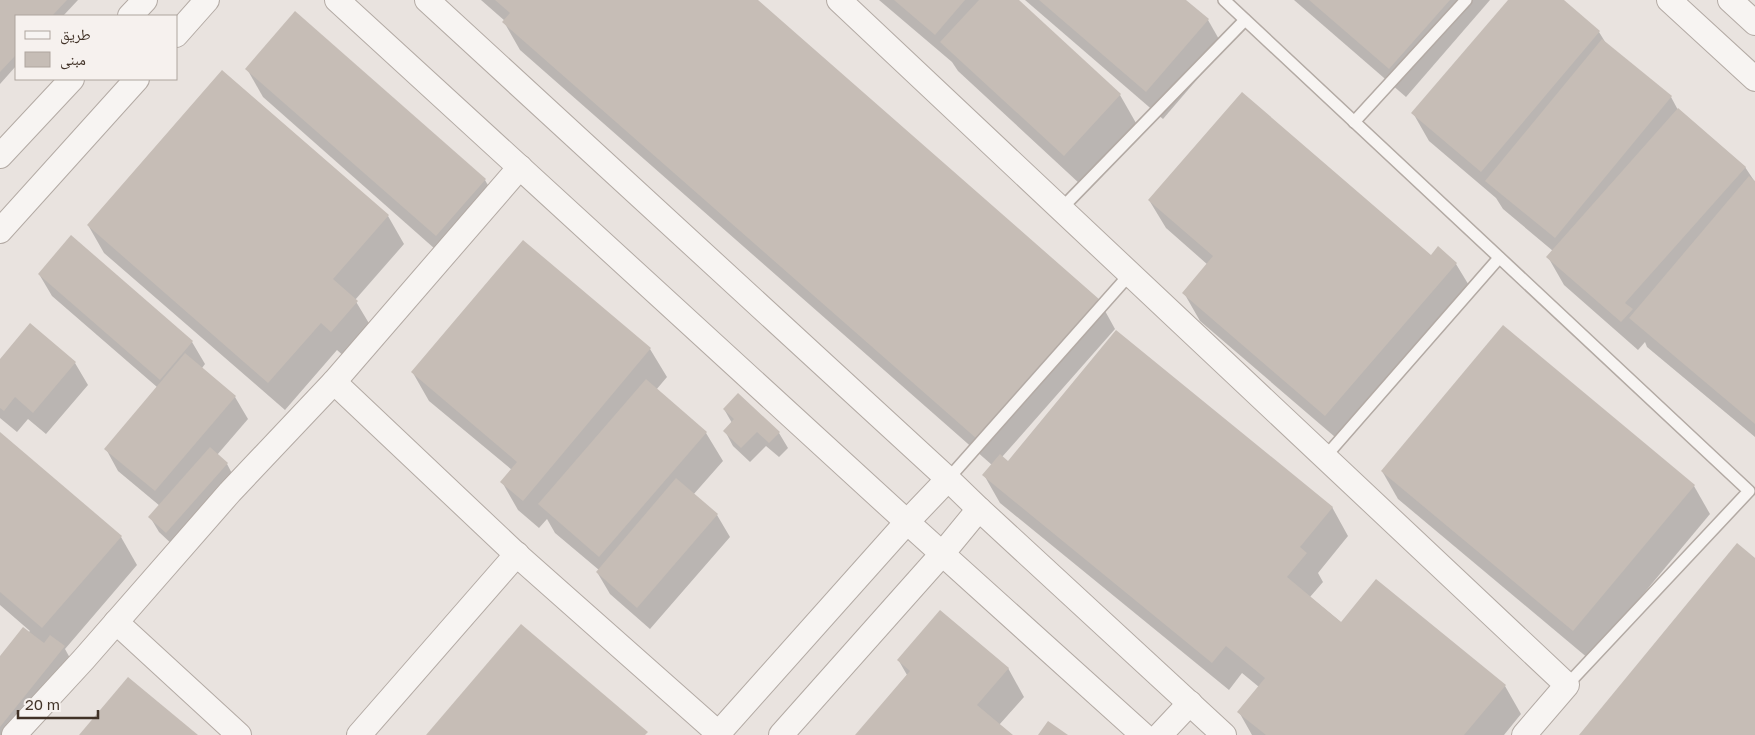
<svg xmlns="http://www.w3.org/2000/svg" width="1755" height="735" font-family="'Golos Text','Noto Naskh Arabic',sans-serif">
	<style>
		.shadow { fill: #0003 }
		.building { fill: #c6bdb6 }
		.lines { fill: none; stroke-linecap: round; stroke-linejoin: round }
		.lane-casing { stroke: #b3aaa4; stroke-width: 14 }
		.street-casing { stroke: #b3aaa4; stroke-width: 26 }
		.lane { stroke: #f7f4f2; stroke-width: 11 }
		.street { stroke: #f7f4f2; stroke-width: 24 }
	</style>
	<rect width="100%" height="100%" fill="#e9e3df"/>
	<g class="shadow">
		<path d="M 0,0 L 78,0 L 63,16 L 16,16 L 16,66 L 0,84 Z"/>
		<path d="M 481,0 L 756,0 L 1099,300 L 1115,329 L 1002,457 L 1008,463 L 1332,507 L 1348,536 L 1318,573 L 1323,582 L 1310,597 L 1342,623 L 1505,686 L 1521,714 L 1504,735 L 1252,735 L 1239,712 L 1259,687 L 1242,673 L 1229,690 L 1000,503 L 984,475 L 992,465 L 520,50 L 504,22 L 505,21 Z"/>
		<path d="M 879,0 L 1017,0 L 1120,95 L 1136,123 L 1080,184 L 958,71 L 952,62 Z"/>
		<path d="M 1025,0 L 1185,0 L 1208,20 L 1224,48 L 1163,119 Z"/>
		<path d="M 1294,0 L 1490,0 L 1406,97 Z"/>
		<path d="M 1510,0 L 1562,0 L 1599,32 L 1607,45 L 1671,97 L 1678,110 L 1745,167 L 1755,182 L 1755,437 L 1647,347 L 1645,342 L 1638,350 L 1564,285 L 1548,257 L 1553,251 L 1503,209 L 1496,198 L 1429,141 L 1413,113 Z"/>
		<path d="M 247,69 L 485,180 L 501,208 L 452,264 L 263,97 Z"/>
		<path d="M 1149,200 L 1431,257 L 1438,248 L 1456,264 L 1473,292 L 1342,443 L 1200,321 L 1184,293 L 1208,265 L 1166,228 Z"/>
		<path d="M 388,216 L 404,244 L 355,300 L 373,330 L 347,359 L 337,350 L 285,410 L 104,253 L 88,225 Z"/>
		<path d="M 71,237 L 192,342 L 205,364 L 202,368 L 235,397 L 248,419 L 217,455 L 227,464 L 235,479 L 175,547 L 159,532 L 150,517 L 160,506 L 118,471 L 106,449 L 157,387 L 52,296 L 39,274 Z"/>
		<path d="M 523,242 L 650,349 L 667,377 L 656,390 L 706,433 L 723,461 L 693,495 L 717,515 L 730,537 L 650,629 L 610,594 L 597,572 L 599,570 L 555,533 L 547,519 L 539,528 L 518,510 L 502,482 L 512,470 L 429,401 L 413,373 Z"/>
		<path d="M 30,325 L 75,363 L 88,385 L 46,434 L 28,419 L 17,432 L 0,418 L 0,361 Z"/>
		<path d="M 724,409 L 779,433 L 788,448 L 779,457 L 766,446 L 750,462 L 733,446 L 725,431 L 732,423 Z"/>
		<path d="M 0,433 L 121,537 L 137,565 L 65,649 L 76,669 L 24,735 L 0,735 L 0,658 L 30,631 L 0,605 Z"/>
		<path d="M 1382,471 L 1694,486 L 1710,514 L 1589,659 L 1398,499 Z"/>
		<path d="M 899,661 L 1008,668 L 1024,697 L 999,725 L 1011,735 L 857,735 L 907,675 Z"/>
	</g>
	<g class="building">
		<path d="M 0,0 L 67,0 L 52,16 L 16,16 L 16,55 L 0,72 Z"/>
		<path d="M 495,0 L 758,0 L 1100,300 L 977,439 L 502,22 L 510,13 Z"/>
		<path d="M 894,0 L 965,0 L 935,35 Z"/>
		<path d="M 979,0 L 1019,0 L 1121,94 L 1064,156 L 940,42 Z"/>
		<path d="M 1039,0 L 1186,0 L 1209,19 L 1146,92 Z"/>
		<path d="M 1309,0 L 1450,0 L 1389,69 Z"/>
		<path d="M 1508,0 L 1564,0 L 1600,31 L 1481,172 L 1411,113 Z"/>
		<path d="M 295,11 L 486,179 L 436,236 L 245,69 Z"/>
		<path d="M 1602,39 L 1672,96 L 1555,238 L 1485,181 Z"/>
		<path d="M 222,70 L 389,215 L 333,279 L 358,301 L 331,332 L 321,323 L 268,383 L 87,225 Z"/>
		<path d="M 1242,92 L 1431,255 L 1438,246 L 1457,263 L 1325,416 L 1182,293 L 1213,256 L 1148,200 Z"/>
		<path d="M 1678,108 L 1746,167 L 1625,303 L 1633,309 L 1621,322 L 1546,257 Z"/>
		<path d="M 1749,176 L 1755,181 L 1755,424 L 1629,318 Z"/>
		<path d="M 71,235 L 193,341 L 160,380 L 38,274 Z"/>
		<path d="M 523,240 L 651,348 L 523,501 L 500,482 L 517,462 L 411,372 Z"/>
		<path d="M 30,323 L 76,362 L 33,413 L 15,397 L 4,411 L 0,408 L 0,359 Z"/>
		<path d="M 1503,325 L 1695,485 L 1573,631 L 1381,471 Z"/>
		<path d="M 1116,330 L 1333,507 L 1300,547 L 1307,553 L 1287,577 L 1341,622 L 1376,579 L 1506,685 L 1464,735 L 1266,735 L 1237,712 L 1265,678 L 1226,646 L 1212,663 L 982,475 L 1000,454 L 1008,461 Z"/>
		<path d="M 185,353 L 236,396 L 155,491 L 104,449 Z"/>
		<path d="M 646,379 L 707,432 L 599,557 L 538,504 Z"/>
		<path d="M 738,393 L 780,432 L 769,443 L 757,432 L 741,448 L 723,431 L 734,419 L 723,409 Z"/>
		<path d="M 0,432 L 122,536 L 42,628 L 0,592 Z"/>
		<path d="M 210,447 L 228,463 L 166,533 L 148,517 Z"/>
		<path d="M 676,478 L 718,514 L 637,608 L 596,572 Z"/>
		<path d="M 1737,543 L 1755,558 L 1755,735 L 1579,735 Z"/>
		<path d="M 940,610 L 1009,668 L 977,705 L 1013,735 L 855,735 L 910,671 L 897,660 Z"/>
		<path d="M 521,624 L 648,732 L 645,735 L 426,735 Z"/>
		<path d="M 23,627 L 44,643 L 50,635 L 65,646 L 0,727 L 0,656 Z"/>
		<path d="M 128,677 L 198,735 L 79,735 Z"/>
		<path d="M 1048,721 L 1068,735 L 1038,735 Z"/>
	</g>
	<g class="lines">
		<defs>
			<g id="lane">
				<path d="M 1224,0 L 1749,491 L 1567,685"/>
				<path d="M 1354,122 L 1466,0"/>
				<path d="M 1061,209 L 1245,20"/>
				<path d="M 1325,457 L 1499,258"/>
				<path d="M 948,479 L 1130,274"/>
			</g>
			<g id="street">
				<path d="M 337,0 L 907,522 L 1143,735"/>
				<path d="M 427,0 L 948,479 L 979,509 L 1224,735"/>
				<path d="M 839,0 L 1567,685 L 1524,735"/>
				<path d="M 1669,0 L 1755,79"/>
				<path d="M 1730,0 L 1755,23"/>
				<path d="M 130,16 L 145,0"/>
				<path d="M 176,35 L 207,0"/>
				<path d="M 0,156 L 72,79"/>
				<path d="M 0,231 L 137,79"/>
				<path d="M 334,382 L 516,554 L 718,733"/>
				<path d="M 116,622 L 239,735"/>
				<path d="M 14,735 L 84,659 L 230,492 L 334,382 L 520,167"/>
				<path d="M 359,735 L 517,554"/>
				<path d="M 717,735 L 907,522 L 948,479"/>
				<path d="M 781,735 L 942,554 L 979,509"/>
				<path d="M 1160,735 L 1190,703"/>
			</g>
		</defs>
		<use href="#lane" class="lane-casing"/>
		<use href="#street" class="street-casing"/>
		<use href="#lane" class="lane"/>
		<use href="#street" class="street"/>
	</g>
	<rect x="15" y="15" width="162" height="65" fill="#f6f1ee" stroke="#aea59e"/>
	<rect x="25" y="31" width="25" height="8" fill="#f7f4f2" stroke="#aea59e"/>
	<text x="60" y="40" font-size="15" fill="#413227">طريق</text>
	<rect x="25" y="52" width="25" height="15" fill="#c6bdb6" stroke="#aea59e"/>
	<text x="60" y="65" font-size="15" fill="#413227">مبنى</text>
	<path d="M18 710v8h80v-8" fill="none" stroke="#413227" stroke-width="2.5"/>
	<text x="25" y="710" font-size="15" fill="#413227" stroke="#f6f1ee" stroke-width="4" paint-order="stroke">20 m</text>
</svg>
